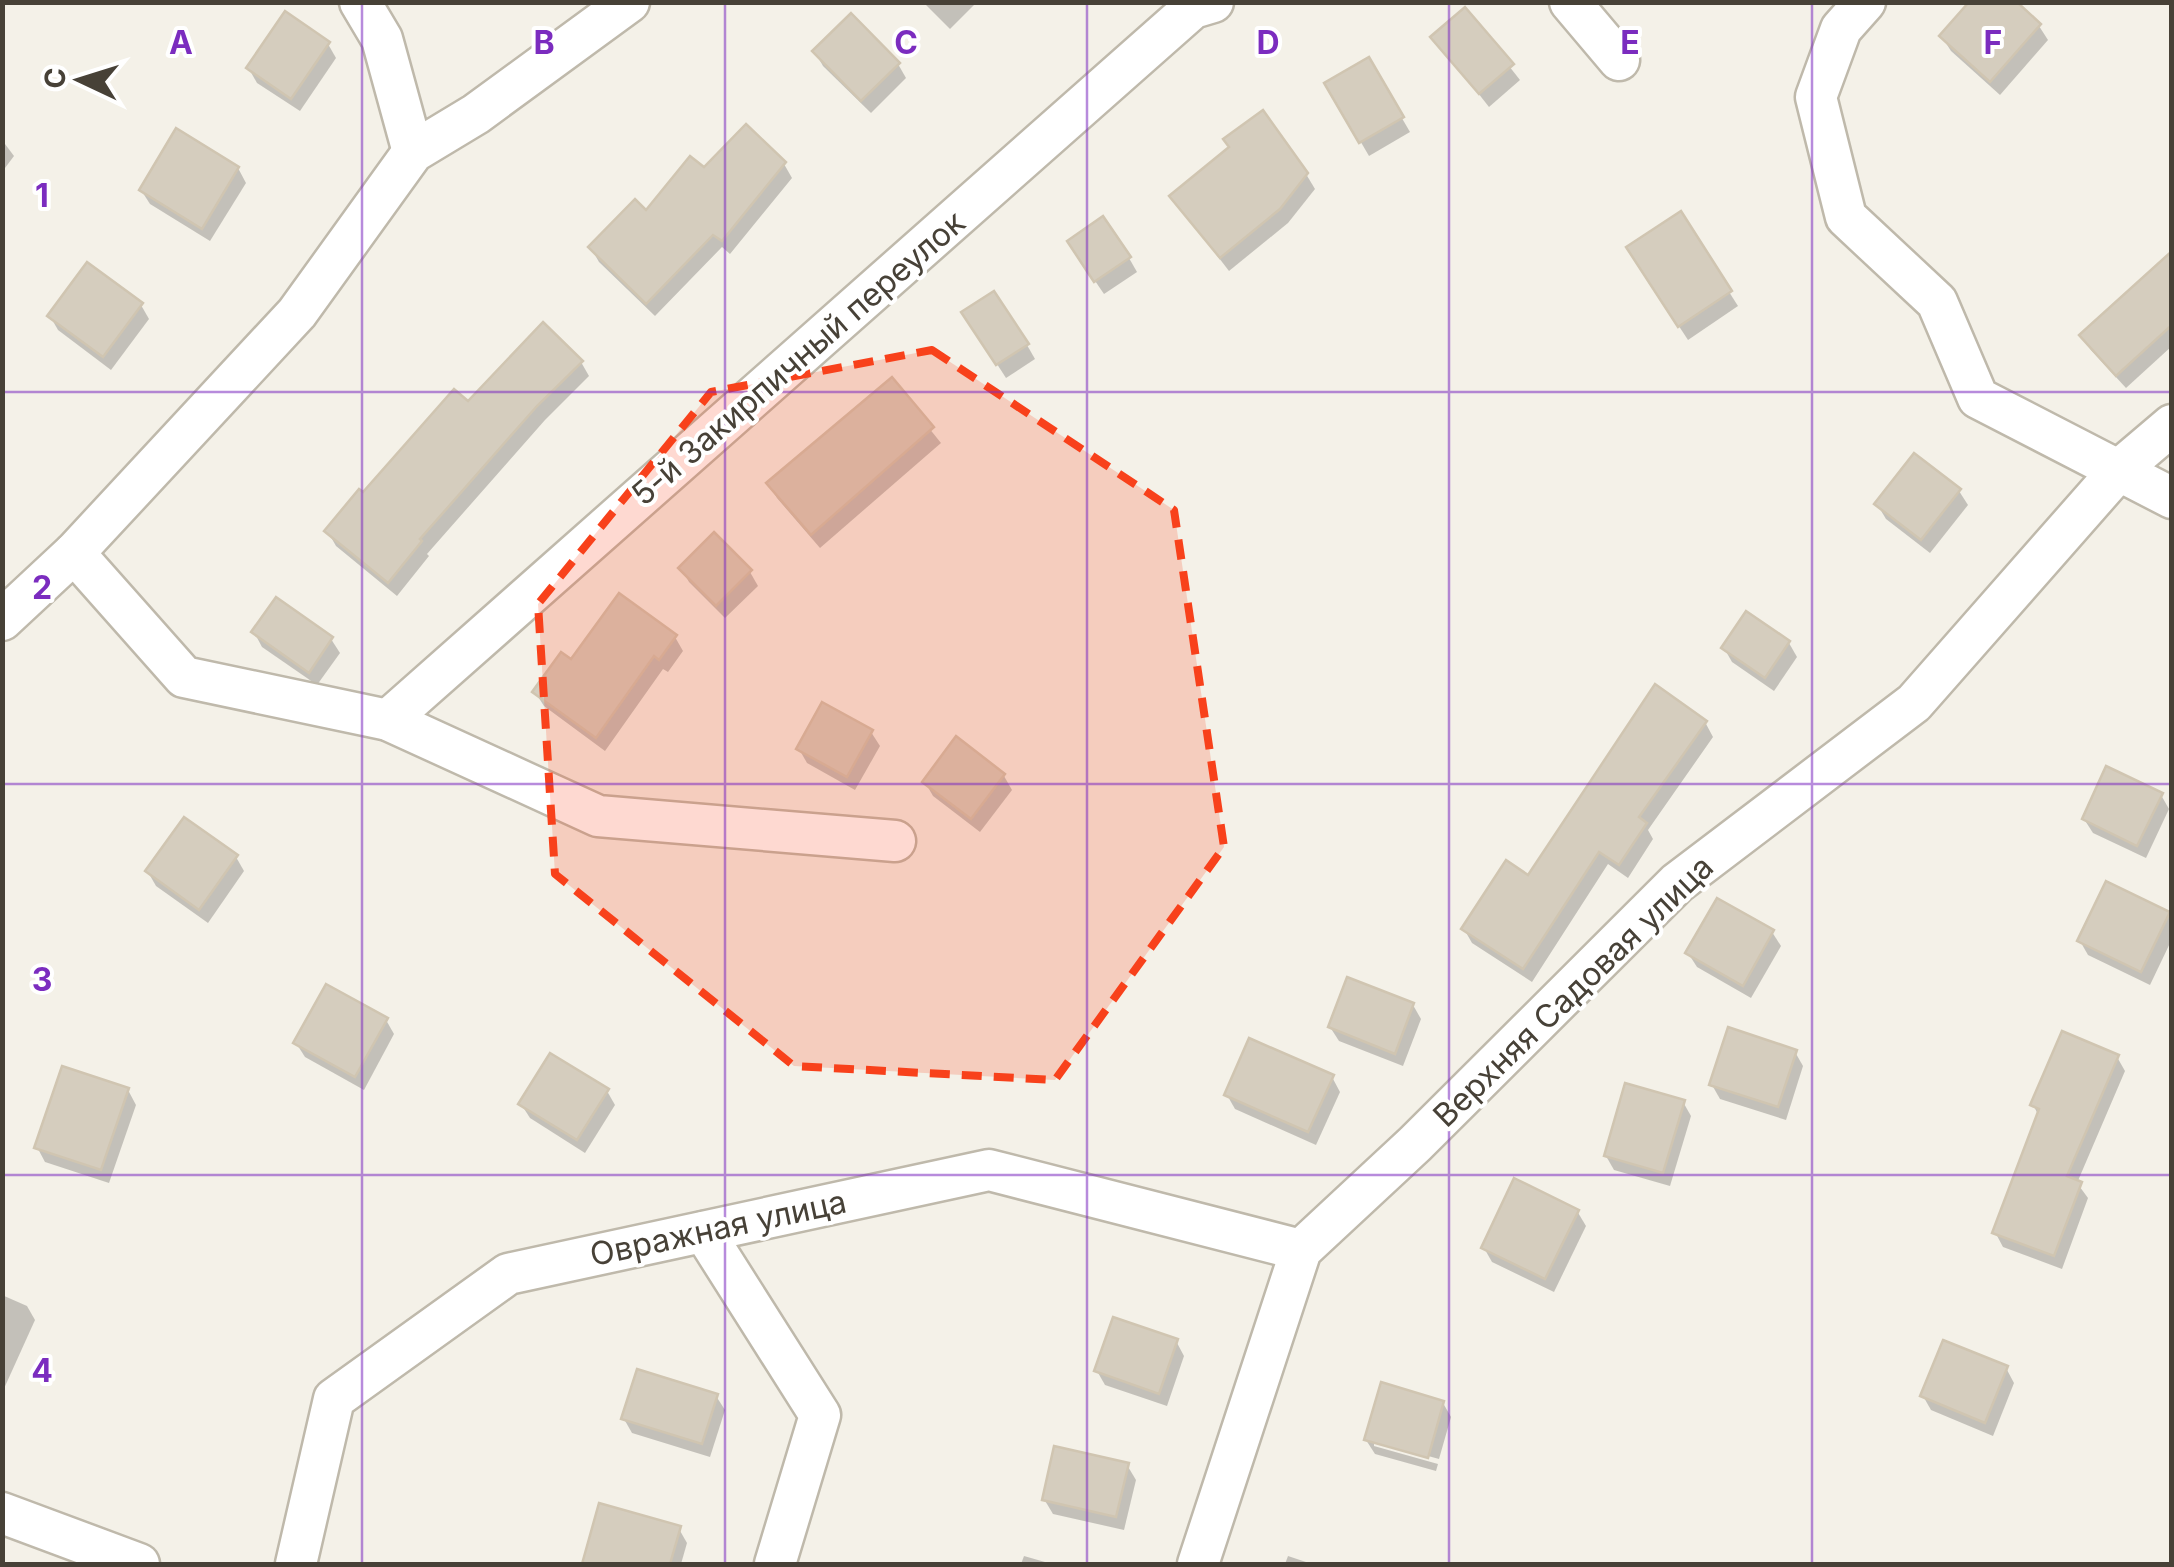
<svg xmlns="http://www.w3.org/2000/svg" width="2174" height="1567" font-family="Inter,sans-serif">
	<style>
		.shadow { fill: #0003 }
		.building { fill: #d5cdbe; stroke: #d0c5b1; stroke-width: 2.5 }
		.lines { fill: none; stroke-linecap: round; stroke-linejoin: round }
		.minor-casing { stroke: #bfb9ab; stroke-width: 45 }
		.minor { stroke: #fff; stroke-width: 40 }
		.marked { fill: #f8411b; fill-opacity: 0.2; stroke: #f8411b; stroke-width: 8; stroke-dasharray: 20 12; stroke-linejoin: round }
		.grid { fill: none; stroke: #7b2cbf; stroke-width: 2.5; stroke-opacity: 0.55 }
		.labels { text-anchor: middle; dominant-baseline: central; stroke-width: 8; stroke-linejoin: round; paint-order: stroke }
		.street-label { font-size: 32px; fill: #474137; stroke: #fff }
		.grid-label { font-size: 32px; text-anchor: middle; font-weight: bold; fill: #7b2cbf; stroke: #fff; stroke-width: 8; stroke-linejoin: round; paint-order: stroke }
	</style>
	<rect width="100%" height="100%" fill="#f4f1e8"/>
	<g class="shadow">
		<path d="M 923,2 L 977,2 L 950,29 Z"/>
		<path d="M 2013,2 L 2039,26 L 2048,40 L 2000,95 L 1951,51 L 1942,37 Z"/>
		<path d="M 1465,10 L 1520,80 L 1489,107 L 1434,37 Z"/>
		<path d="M 328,44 L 336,58 L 300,111 L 257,83 L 249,69 Z"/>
		<path d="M 815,52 L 898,64 L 906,78 L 871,113 L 823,66 Z"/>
		<path d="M 1368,60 L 1410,132 L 1369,156 L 1327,84 Z"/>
		<path d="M 2,140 L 14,156 L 2,172 Z"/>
		<path d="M 784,164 L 792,178 L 730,254 L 722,247 L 655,316 L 599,262 L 591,248 L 646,214 L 704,171 Z"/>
		<path d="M 238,168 L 246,183 L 210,241 L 150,204 L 141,190 Z"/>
		<path d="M 1306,174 L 1315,189 L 1288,223 L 1229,271 L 1172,197 Z"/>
		<path d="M 1680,215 L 1738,306 L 1688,340 L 1637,262 Z"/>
		<path d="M 2172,254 L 2172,346 L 2126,388 L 2091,350 L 2082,336 Z"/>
		<path d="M 1078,256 L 1129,258 L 1137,272 L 1104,294 Z"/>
		<path d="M 141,305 L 149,319 L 111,370 L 58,330 L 50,316 Z"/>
		<path d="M 973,327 L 1027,345 L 1035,359 L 1006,378 Z"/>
		<path d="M 581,362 L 589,376 L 545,420 L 427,554 L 429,556 L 397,596 L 336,546 L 328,532 L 363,496 L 468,404 Z"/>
		<path d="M 891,381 L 941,443 L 820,548 L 777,498 L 769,484 Z"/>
		<path d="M 1959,491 L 1968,505 L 1930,553 L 1886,519 L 1877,504 Z"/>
		<path d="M 681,568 L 750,572 L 758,586 L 725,618 L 689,582 Z"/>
		<path d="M 254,632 L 331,639 L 340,653 L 317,685 L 262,647 Z"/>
		<path d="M 675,637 L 683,651 L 668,672 L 663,669 L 605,751 L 544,706 L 535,692 L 572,663 Z"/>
		<path d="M 1789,643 L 1797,657 L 1774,691 L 1732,662 L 1724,648 Z"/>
		<path d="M 1705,722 L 1713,737 L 1648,830 L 1653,839 L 1628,878 L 1608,864 L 1532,982 L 1472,943 L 1464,929 L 1529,878 Z"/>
		<path d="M 871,732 L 880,746 L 855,790 L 807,763 L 799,749 Z"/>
		<path d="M 1004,776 L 1012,790 L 980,832 L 933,796 L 925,782 Z"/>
		<path d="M 2161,795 L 2169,809 L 2146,858 L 2093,833 L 2084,819 Z"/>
		<path d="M 236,857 L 244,871 L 208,923 L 156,886 L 148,872 Z"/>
		<path d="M 2169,914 L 2172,939 L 2150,985 L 2088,955 L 2080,941 Z"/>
		<path d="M 1772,932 L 1781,946 L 1751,998 L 1697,967 L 1688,953 Z"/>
		<path d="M 1413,1005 L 1421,1019 L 1403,1066 L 1339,1041 L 1330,1027 Z"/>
		<path d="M 386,1020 L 394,1034 L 364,1090 L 305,1057 L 296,1043 Z"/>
		<path d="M 1795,1052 L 1803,1066 L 1786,1120 L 1720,1099 L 1712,1085 Z"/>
		<path d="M 2117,1057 L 2125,1071 L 2077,1183 L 2088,1198 L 2062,1269 L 2003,1247 L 1995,1232 L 2039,1116 L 2033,1105 Z"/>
		<path d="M 1332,1077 L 1340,1092 L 1316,1145 L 1235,1109 L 1227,1095 Z"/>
		<path d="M 128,1090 L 136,1105 L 109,1183 L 45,1162 L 37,1147 Z"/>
		<path d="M 607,1091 L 615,1105 L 585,1153 L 530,1118 L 521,1104 Z"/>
		<path d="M 1683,1102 L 1691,1116 L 1670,1186 L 1614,1170 L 1606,1156 Z"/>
		<path d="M 1577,1211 L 1586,1226 L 1554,1292 L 1492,1262 L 1484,1248 Z"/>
		<path d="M 2,1295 L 27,1306 L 35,1320 L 2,1393 Z"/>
		<path d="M 1176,1341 L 1184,1356 L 1167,1406 L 1105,1385 L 1097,1371 Z"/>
		<path d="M 2006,1368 L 2014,1383 L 1993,1436 L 1931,1410 L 1923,1396 Z"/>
		<path d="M 716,1396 L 725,1410 L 710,1457 L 632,1433 L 624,1419 Z"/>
		<path d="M 1443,1403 L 1451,1417 L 1439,1459 L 1374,1441 L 1374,1446 L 1438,1464 L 1436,1471 L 1375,1454 L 1366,1440 Z"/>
		<path d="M 1127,1465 L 1136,1480 L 1124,1530 L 1053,1514 L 1044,1499 Z"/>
		<path d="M 601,1506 L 679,1529 L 687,1543 L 681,1564 L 584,1564 Z"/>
		<path d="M 1024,1556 L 1052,1564 L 1021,1564 Z"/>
		<path d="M 1288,1556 L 1312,1564 L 1285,1564 Z"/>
	</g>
	<g class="building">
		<path d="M 1969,2 L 2017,2 L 2041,24 L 1990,82 L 1939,36 Z"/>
		<path d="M 1465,7 L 1514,64 L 1479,94 L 1430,37 Z"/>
		<path d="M 285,11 L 330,42 L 291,99 L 246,68 Z"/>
		<path d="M 851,13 L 900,63 L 861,101 L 812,51 Z"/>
		<path d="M 1369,57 L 1404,117 L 1359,143 L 1324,83 Z"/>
		<path d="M 1263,110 L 1308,173 L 1280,209 L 1220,258 L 1169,196 L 1229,147 L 1223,139 Z"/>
		<path d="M 746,124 L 786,162 L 722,241 L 713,235 L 646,304 L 588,247 L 635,199 L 646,210 L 690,156 L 704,167 Z"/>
		<path d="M 176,128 L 239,167 L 202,229 L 139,190 Z"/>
		<path d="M 1681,211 L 1732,291 L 1678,327 L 1626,247 Z"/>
		<path d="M 1103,216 L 1131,257 L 1094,282 L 1067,241 Z"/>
		<path d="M 2172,251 L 2172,325 L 2116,376 L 2079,335 Z"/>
		<path d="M 87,262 L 143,303 L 103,357 L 47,316 Z"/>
		<path d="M 994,291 L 1029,344 L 996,365 L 961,312 Z"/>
		<path d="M 543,322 L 583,361 L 537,406 L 420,539 L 422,541 L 388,583 L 324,531 L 359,489 L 363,492 L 454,389 L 468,401 Z"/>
		<path d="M 892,377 L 934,427 L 811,535 L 766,483 Z"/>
		<path d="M 1914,453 L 1961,489 L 1921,540 L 1874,504 Z"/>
		<path d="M 714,532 L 752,570 L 716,606 L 678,568 Z"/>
		<path d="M 619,593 L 677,635 L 659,660 L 654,656 L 596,738 L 532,692 L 561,652 L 571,659 Z"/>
		<path d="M 276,597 L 333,637 L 309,673 L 251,632 Z"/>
		<path d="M 1746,611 L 1790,641 L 1765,678 L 1721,648 Z"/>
		<path d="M 1655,684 L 1707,721 L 1639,817 L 1647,823 L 1619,865 L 1599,852 L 1523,969 L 1461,929 L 1506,860 L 1528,875 Z"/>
		<path d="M 822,702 L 873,730 L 847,777 L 796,749 Z"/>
		<path d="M 956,736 L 1005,774 L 971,819 L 922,782 Z"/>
		<path d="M 2106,766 L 2163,793 L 2137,846 L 2082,819 Z"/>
		<path d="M 184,817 L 238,855 L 199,910 L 145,871 Z"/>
		<path d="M 2106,881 L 2170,912 L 2141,972 L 2077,941 Z"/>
		<path d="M 1717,898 L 1774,930 L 1743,986 L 1685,953 Z"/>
		<path d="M 1347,977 L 1414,1003 L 1395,1054 L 1328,1027 Z"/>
		<path d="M 326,984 L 388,1018 L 355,1077 L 293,1043 Z"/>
		<path d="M 1728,1027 L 1797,1050 L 1778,1107 L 1709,1085 Z"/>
		<path d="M 2062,1031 L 2119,1055 L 2067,1176 L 2082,1182 L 2054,1256 L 1992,1233 L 2039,1109 L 2030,1105 Z"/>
		<path d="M 1249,1038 L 1334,1075 L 1308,1132 L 1224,1095 Z"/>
		<path d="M 550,1053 L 609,1089 L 577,1140 L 518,1104 Z"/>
		<path d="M 62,1066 L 129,1088 L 101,1170 L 34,1148 Z"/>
		<path d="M 1625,1083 L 1685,1100 L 1663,1173 L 1604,1156 Z"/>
		<path d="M 1514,1178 L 1579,1210 L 1545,1279 L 1481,1248 Z"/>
		<path d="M 1113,1317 L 1178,1339 L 1159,1394 L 1094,1371 Z"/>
		<path d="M 1943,1340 L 2008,1366 L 1985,1423 L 1920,1396 Z"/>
		<path d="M 637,1369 L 718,1394 L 702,1444 L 621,1419 Z"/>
		<path d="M 1381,1382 L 1444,1401 L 1428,1458 L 1364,1440 Z"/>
		<path d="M 1054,1446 L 1129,1463 L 1116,1517 L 1042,1500 Z"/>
		<path d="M 599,1503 L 681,1526 L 670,1564 L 582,1564 Z"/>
	</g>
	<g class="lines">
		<defs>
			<g id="minor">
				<path d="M 360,2 L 382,39 L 413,152"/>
				<path d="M 1570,2 L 1619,60"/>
				<path d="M 1865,2 L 1841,29 L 1816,97 L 1846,217 L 1937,302 L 1978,398 L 2172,498"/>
				<path d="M 74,553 L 297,313 L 413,152 L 476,114 L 629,2"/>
				<path d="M 2,620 L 74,553 L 184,677 L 388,720 L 598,816 L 895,841"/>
				<path d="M 388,720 L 1193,8 L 1213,2"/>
				<path d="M 704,1232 L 820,1415 L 775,1564"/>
				<path d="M 2,1513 L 139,1564"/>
				<path d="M 296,1564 L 334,1399 L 508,1274 L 989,1170 L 1301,1250"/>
				<path d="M 1198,1564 L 1301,1250 L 1415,1144 L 1677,883 L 1914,703 L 2119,470 L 2172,425"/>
			</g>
		</defs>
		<use href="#minor" class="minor-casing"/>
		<use href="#minor" class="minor"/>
	</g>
	<path class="marked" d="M 932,350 L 1174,510 L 1224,847 L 1055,1080 L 794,1066 L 555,874 L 538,604 L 711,392 Z"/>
	<path class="grid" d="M 362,2 L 362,1564M 725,2 L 725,1564M 1087,2 L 1087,1564M 1449,2 L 1449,1564M 1812,2 L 1812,1564M 2,392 L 2172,392M 2,784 L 2172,784M 2,1175 L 2172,1175"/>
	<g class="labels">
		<g class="street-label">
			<text transform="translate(798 358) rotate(-41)">5-й Закирпичный переулок</text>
			<text transform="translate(1573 991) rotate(-44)">Верхняя Садовая улица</text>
			<text transform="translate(718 1228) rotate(-12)">Овражная улица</text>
		</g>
	</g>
	<g class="grid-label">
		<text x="181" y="54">A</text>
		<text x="544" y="54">B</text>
		<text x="906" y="54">C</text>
		<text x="1268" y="54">D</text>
		<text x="1630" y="54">E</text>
		<text x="1993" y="54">F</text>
		<text x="42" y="207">1</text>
		<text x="42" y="599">2</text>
		<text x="42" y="991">3</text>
		<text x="42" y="1382">4</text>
	</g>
	<rect width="2174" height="1567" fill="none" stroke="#474137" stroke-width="10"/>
	<g transform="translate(80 80) rotate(274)" stroke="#ffffff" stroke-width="8" paint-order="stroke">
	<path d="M0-8L18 38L0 25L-18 38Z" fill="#474137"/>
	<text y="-15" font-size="28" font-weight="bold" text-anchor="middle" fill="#474137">С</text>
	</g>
</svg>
